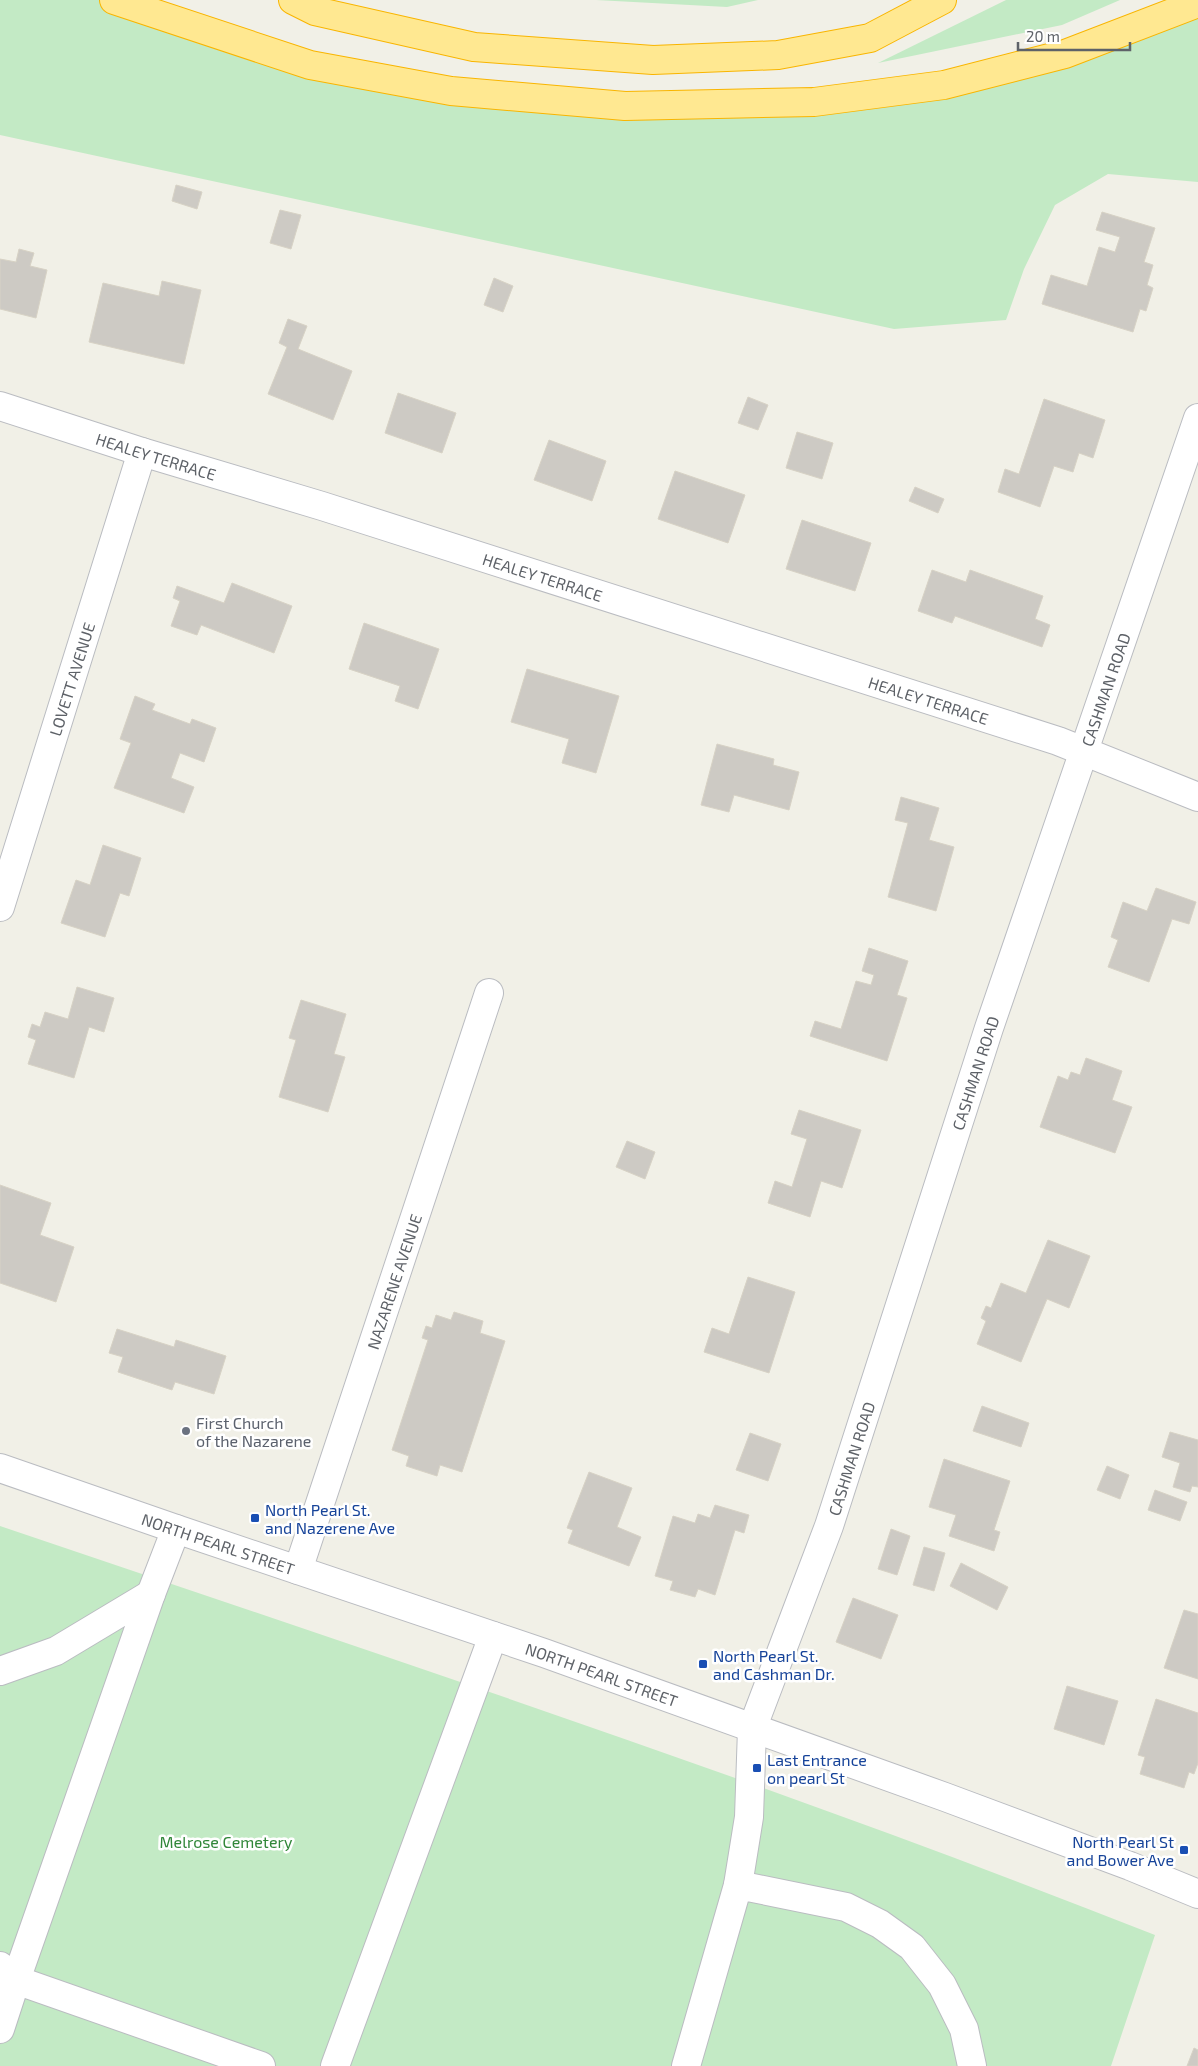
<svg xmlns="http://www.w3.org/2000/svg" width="1198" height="2066" font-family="'Exo 2',sans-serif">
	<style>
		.green { fill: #c3eac5 }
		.building { fill: #cdcac4; stroke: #d7d2c5 }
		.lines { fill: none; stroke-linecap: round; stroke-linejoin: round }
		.minor-casing { stroke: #babcc1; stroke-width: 30 }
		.highway-casing { stroke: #f9b500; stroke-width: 30 }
		.minor { stroke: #fff; stroke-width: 28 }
		.highway { stroke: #ffe891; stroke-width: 28 }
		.worship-dot { fill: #6b7280; stroke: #fff; stroke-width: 2 }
		.transit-dot { fill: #1a4fb4; stroke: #fff; stroke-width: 2 }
		.labels { text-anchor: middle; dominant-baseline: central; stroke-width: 5; stroke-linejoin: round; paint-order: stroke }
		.street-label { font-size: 16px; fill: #5e6268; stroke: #fff }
		.worship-label { font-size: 16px; fill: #5b616d; stroke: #fff; text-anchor: start }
		.transit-label { font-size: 16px; fill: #164399; stroke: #fff; text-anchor: start }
		.park-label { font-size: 16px; fill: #308638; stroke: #fff }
	</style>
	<rect width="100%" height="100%" fill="#f1f0e7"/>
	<g class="green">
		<path d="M 0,0 L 114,0 L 310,65 L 625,106 L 944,85 L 1198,3 L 1198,182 L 1108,174 L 1055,205 L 1024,269 L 1006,320 L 894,329 L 0,135 Z"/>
		<path d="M 596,0 L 758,0 L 727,7 Z"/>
		<path d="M 1006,0 L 1120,0 L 1062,25 L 878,63 Z"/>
		<path d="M 0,1526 C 387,1657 775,1785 1155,1935 L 1111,2066 L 0,2066 Z"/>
	</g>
	<g class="building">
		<path d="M 176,185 L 202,192 L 197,209 L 172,201 Z"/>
		<path d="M 280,210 L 301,215 L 291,249 L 270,243 Z"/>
		<path d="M 1102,212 L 1155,228 L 1144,262 L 1153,265 L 1147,285 L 1153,288 L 1146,311 L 1140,309 L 1133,332 L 1042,304 L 1051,275 L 1087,286 L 1099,247 L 1115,252 L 1120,237 L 1096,230 Z"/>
		<path d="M 19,249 L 34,253 L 30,266 L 47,270 L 36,318 L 0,309 L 0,259 L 16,262 Z"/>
		<path d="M 494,278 L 513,286 L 503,312 L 484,305 Z"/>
		<path d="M 162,281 L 201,290 L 184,364 L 89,342 L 103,283 L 159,296 Z"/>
		<path d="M 288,319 L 307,326 L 298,349 L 352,371 L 333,420 L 268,394 L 287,347 L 279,343 Z"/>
		<path d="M 398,393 L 456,413 L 442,453 L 385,433 Z"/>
		<path d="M 748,397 L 768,405 L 758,430 L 738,423 Z"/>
		<path d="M 1044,399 L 1105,420 L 1093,458 L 1079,453 L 1073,472 L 1054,466 L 1040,507 L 998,492 L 1005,469 L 1019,474 Z"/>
		<path d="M 797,432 L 833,443 L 822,479 L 786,468 Z"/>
		<path d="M 549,440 L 606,461 L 592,501 L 534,480 Z"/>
		<path d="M 675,471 L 745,495 L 728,543 L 658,519 Z"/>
		<path d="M 915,487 L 944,499 L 938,513 L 909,501 Z"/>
		<path d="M 802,520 L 871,543 L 855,591 L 786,569 Z"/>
		<path d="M 932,570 L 966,582 L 970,570 L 1043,596 L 1035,619 L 1050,625 L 1042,647 L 955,616 L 952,623 L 918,611 Z"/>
		<path d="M 232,583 L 292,606 L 274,653 L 201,625 L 197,635 L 171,626 L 180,601 L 173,598 L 177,586 L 224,603 Z"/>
		<path d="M 364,623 L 439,649 L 418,709 L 395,701 L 400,686 L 349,669 Z"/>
		<path d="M 527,669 L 619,696 L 596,773 L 562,763 L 569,739 L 511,722 Z"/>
		<path d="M 135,696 L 155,704 L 152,710 L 190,724 L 192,719 L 216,728 L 204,762 L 180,753 L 171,778 L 194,787 L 184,813 L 114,788 L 131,743 L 120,739 Z"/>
		<path d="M 717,744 L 774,759 L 773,765 L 799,772 L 789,810 L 734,795 L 729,812 L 701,805 Z"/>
		<path d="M 901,797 L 939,808 L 929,840 L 954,847 L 936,911 L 888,897 L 908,823 L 895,820 Z"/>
		<path d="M 103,845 L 141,858 L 129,896 L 120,893 L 105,937 L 61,923 L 76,880 L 90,885 Z"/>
		<path d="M 1156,888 L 1196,902 L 1189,924 L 1172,919 L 1149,982 L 1108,967 L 1118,940 L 1111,937 L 1123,902 L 1147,911 Z"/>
		<path d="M 869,948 L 908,961 L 897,995 L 907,998 L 887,1061 L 810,1036 L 815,1021 L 841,1029 L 856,981 L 871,985 L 874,975 L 862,971 Z"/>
		<path d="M 77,987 L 114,998 L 104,1032 L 89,1027 L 74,1078 L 28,1064 L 36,1040 L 28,1037 L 32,1024 L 40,1027 L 45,1012 L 68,1019 Z"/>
		<path d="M 301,1000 L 346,1014 L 334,1054 L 345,1057 L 328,1112 L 279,1097 L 296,1040 L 289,1038 Z"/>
		<path d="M 1086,1058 L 1122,1071 L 1112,1100 L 1132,1107 L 1115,1153 L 1040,1127 L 1058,1076 L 1068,1080 L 1071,1072 L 1080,1075 Z"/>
		<path d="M 799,1110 L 861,1130 L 842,1188 L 821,1181 L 810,1217 L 768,1203 L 775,1181 L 792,1187 L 807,1139 L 791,1134 Z"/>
		<path d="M 627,1141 L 655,1152 L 645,1179 L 616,1167 Z"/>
		<path d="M 0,1185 L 51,1203 L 40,1235 L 74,1247 L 56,1302 L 0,1283 Z"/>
		<path d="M 1048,1240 L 1090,1256 L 1069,1308 L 1047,1299 L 1021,1362 L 977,1344 L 986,1321 L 981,1318 L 986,1306 L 991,1308 L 1001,1283 L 1026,1293 Z"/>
		<path d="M 748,1277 L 795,1292 L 769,1373 L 704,1352 L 712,1328 L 729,1334 Z"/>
		<path d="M 454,1312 L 483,1321 L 480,1333 L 505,1341 L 462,1472 L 440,1465 L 437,1476 L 406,1466 L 409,1456 L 392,1450 L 428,1340 L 422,1338 L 426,1326 L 432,1328 L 436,1315 L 451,1320 Z"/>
		<path d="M 117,1329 L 174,1347 L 176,1340 L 226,1356 L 214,1394 L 175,1382 L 172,1390 L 118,1372 L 123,1357 L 109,1353 Z"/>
		<path d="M 982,1406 L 1029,1423 L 1021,1447 L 973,1431 Z"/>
		<path d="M 1170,1432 L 1198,1440 L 1198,1487 L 1192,1486 L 1190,1492 L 1173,1487 L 1180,1463 L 1162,1457 Z"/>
		<path d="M 750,1433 L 781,1444 L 768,1481 L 736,1470 Z"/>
		<path d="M 944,1459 L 1010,1481 L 994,1530 L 1000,1532 L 994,1551 L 949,1536 L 956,1515 L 929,1507 Z"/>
		<path d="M 1107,1466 L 1129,1475 L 1120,1499 L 1097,1490 Z"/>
		<path d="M 589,1472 L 632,1488 L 617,1527 L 641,1537 L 629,1566 L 568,1543 L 573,1530 L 567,1528 Z"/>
		<path d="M 1155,1490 L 1187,1502 L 1180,1521 L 1148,1510 Z"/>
		<path d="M 715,1505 L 749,1515 L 744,1533 L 735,1530 L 715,1595 L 698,1589 L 695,1597 L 670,1590 L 673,1581 L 655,1576 L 673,1516 L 695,1523 L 698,1514 L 710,1518 Z"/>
		<path d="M 891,1529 L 910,1536 L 897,1575 L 878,1569 Z"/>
		<path d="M 924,1547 L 945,1553 L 934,1591 L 913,1585 Z"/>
		<path d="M 961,1563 L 1008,1587 L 997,1610 L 950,1586 Z"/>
		<path d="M 853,1598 L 898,1615 L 881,1659 L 836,1642 Z"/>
		<path d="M 1184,1610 L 1198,1614 L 1198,1679 L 1164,1668 Z"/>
		<path d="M 1067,1686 L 1118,1701 L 1104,1745 L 1054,1729 Z"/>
		<path d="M 1156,1699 L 1198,1713 L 1198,1763 L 1194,1774 L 1189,1772 L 1184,1788 L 1140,1774 L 1145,1757 L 1138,1755 Z"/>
		<path d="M 1194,2048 L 1198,2050 L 1198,2066 L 1187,2066 Z"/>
	</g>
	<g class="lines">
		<defs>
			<g id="minor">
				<path id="s1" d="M 0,406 L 142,452 L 322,506 L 1058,741 L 1198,797"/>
				<path id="s2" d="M 0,907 L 142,452"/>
				<path id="s3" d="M 0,1468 L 176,1529 L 544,1653 L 945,1797 L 1130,1866 L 1198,1894"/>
				<path id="s4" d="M 298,1570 L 489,993"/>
				<path d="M 151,1594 L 176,1529"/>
				<path d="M 0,1671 L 56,1651 L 151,1594 L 16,1980 L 0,1966"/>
				<path id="s5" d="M 738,1885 L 749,1817 L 752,1729 L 829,1526 L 989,1028 L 1198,418"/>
				<path d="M 0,2029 L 16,1980 L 261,2066"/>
				<path d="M 335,2066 L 493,1636"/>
				<path d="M 686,2066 L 738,1885 L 846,1907 L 880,1924 L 912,1947 L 942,1985 L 964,2029 L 972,2066"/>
			</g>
			<g id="highway">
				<path d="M 114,0 L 310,65 L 451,91 L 625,106 L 814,102 L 944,85 L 1065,54 L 1198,3"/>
				<path d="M 293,0 L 315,11 L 474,47 L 653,60 L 778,55 L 870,38 L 942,0"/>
			</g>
		</defs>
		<use href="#minor" class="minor-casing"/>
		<use href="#highway" class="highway-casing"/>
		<use href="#minor" class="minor"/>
		<use href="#highway" class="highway"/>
	</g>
	<circle class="worship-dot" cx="186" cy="1431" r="5"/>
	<g class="transit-dot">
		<rect x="250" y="1513" width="10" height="10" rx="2.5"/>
		<rect x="698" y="1659" width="10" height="10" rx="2.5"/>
		<rect x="752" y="1763" width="10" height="10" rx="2.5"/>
		<rect x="1179" y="1845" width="10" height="10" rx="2.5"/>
	</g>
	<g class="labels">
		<g class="street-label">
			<text stroke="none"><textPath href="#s1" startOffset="164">HEALEY TERRACE</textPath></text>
			<text stroke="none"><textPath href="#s1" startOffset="569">HEALEY TERRACE</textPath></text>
			<text stroke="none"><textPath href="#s2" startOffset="239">LOVETT AVENUE</textPath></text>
			<text stroke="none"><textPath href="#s5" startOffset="1255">CASHMAN ROAD</textPath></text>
			<text stroke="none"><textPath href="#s1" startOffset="974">HEALEY TERRACE</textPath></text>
			<text stroke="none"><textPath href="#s5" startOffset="850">CASHMAN ROAD</textPath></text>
			<text stroke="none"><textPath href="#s4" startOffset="304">NAZARENE AVENUE</textPath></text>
			<text stroke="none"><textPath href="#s5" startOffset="445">CASHMAN ROAD</textPath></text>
			<text stroke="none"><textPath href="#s3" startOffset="231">NORTH PEARL STREET</textPath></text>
			<text stroke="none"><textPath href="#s3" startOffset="636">NORTH PEARL STREET</textPath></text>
		</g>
		<g class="worship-label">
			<text x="196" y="1422">First Church<tspan x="196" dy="18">of the Nazarene</tspan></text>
		</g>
		<g class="transit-label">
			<text x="265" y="1509">North Pearl St.<tspan x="265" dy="18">and Nazerene Ave</tspan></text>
			<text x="713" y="1655">North Pearl St.<tspan x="713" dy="18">and Cashman Dr.</tspan></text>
			<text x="767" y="1759">Last Entrance<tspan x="767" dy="18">on pearl St</tspan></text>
			<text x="1174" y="1841" text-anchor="end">North Pearl St<tspan x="1174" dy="18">and Bower Ave</tspan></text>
		</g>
		<g class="park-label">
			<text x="226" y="1841">Melrose Cemetery</text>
		</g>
	</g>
	<path d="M1018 42v8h112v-8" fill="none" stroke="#5e6268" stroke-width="2.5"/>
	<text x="1026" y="42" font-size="15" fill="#5e6268" stroke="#ffffff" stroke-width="4" paint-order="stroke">20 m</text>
</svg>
